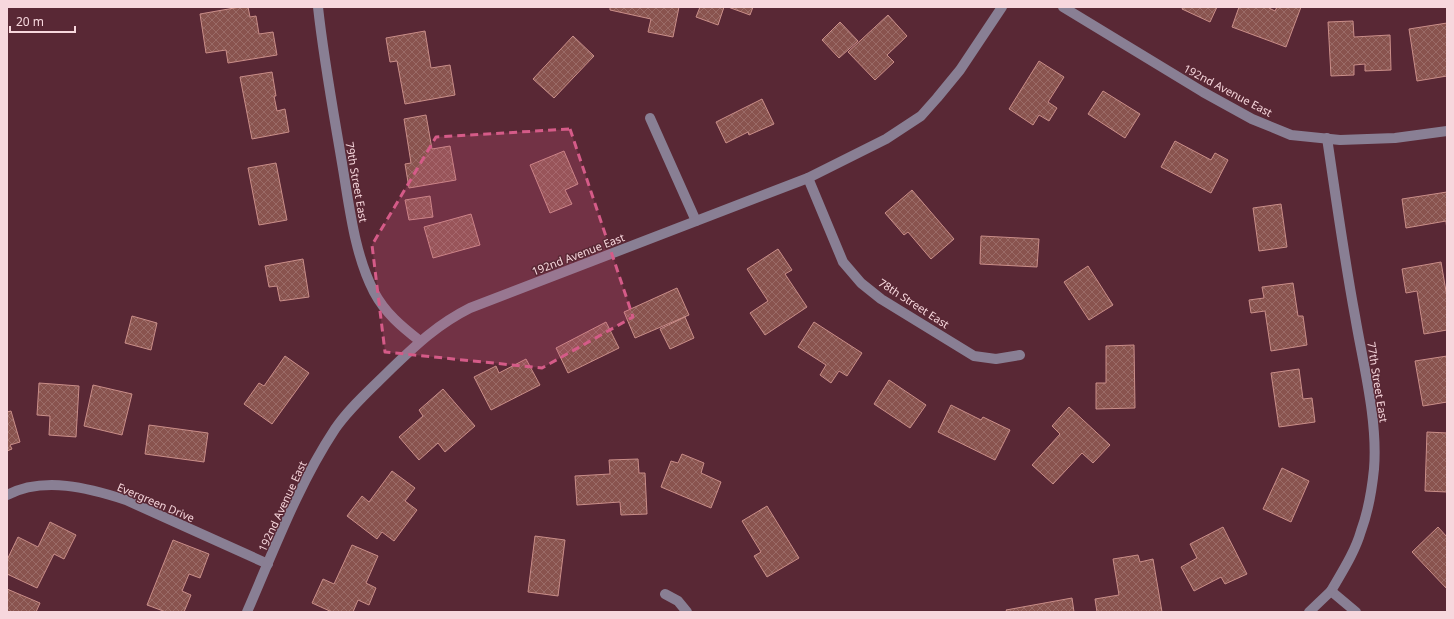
<svg xmlns="http://www.w3.org/2000/svg" width="1454" height="619" font-family="'Noto Sans',sans-serif">
	<style>
		.building { fill: url(#building-cross-hatch); stroke: #ca8e89 }
		.lines { fill: none; stroke-linecap: round; stroke-linejoin: round }
		.minor { stroke: #897f94; stroke-width: 10 }
		.marked { fill: #d55b88; fill-opacity: 0.2; stroke: #d55b88; stroke-width: 3; stroke-dasharray: 8 5; stroke-linejoin: round }
		.labels { text-anchor: middle; dominant-baseline: central; stroke-width: 3; stroke-linejoin: round; paint-order: stroke }
		.street-label { font-size: 11px; fill: #f7d7dd; stroke: #592835 }
	</style>
	<defs>
		<pattern id="building-cross-hatch" width="8" height="8" patternUnits="userSpaceOnUse"><rect width="8" height="8" fill="#89534e"/><path d="M0 0l8 8M0 8l8-8" fill="none" stroke="#9a6b67"/></pattern>
	</defs>
	<rect width="100%" height="100%" fill="#592835"/>
	<g class="building">
		<path d="M 240,7 L 248,7 L 250,17 L 256,16 L 259,34 L 273,32 L 277,55 L 228,63 L 226,50 L 206,53 L 200,14 Z"/>
		<path d="M 610,7 L 679,7 L 673,37 L 648,32 L 651,19 L 610,10 Z"/>
		<path d="M 700,7 L 724,7 L 718,25 L 696,17 Z"/>
		<path d="M 728,7 L 753,7 L 750,15 Z"/>
		<path d="M 1183,7 L 1217,7 L 1210,22 L 1182,9 Z"/>
		<path d="M 1239,7 L 1269,7 L 1269,8 L 1275,11 L 1277,7 L 1301,7 L 1286,47 L 1232,27 Z"/>
		<path d="M 888,15 L 907,36 L 887,55 L 894,62 L 875,80 L 848,52 Z"/>
		<path d="M 1353,21 L 1354,37 L 1390,35 L 1391,70 L 1365,71 L 1365,64 L 1354,65 L 1354,75 L 1331,76 L 1328,22 Z"/>
		<path d="M 840,22 L 858,41 L 839,58 L 822,40 Z"/>
		<path d="M 1447,23 L 1447,76 L 1417,81 L 1409,29 Z"/>
		<path d="M 425,31 L 431,68 L 450,65 L 455,95 L 405,104 L 397,61 L 390,62 L 386,38 Z"/>
		<path d="M 573,36 L 594,56 L 554,98 L 533,79 Z"/>
		<path d="M 1039,61 L 1064,77 L 1048,102 L 1057,108 L 1049,121 L 1039,115 L 1033,125 L 1009,109 Z"/>
		<path d="M 272,72 L 276,96 L 274,96 L 277,111 L 285,109 L 289,132 L 252,139 L 240,77 Z"/>
		<path d="M 1103,91 L 1140,114 L 1125,138 L 1088,114 Z"/>
		<path d="M 762,99 L 774,124 L 749,135 L 748,132 L 726,143 L 716,122 Z"/>
		<path d="M 426,115 L 432,149 L 450,146 L 456,180 L 409,188 L 405,164 L 411,163 L 404,119 Z"/>
		<path d="M 1175,141 L 1211,160 L 1215,153 L 1228,160 L 1211,193 L 1161,167 Z"/>
		<path d="M 564,151 L 578,184 L 565,190 L 572,204 L 550,213 L 530,165 Z"/>
		<path d="M 276,163 L 287,220 L 259,225 L 248,168 Z"/>
		<path d="M 912,190 L 954,239 L 931,259 L 908,232 L 904,235 L 885,213 Z"/>
		<path d="M 1447,192 L 1447,231 L 1446,221 L 1406,228 L 1402,199 Z"/>
		<path d="M 430,196 L 433,217 L 409,220 L 405,200 Z"/>
		<path d="M 1281,204 L 1287,247 L 1259,251 L 1253,208 Z"/>
		<path d="M 471,214 L 480,245 L 433,258 L 424,227 Z"/>
		<path d="M 981,236 L 1039,239 L 1037,267 L 980,264 Z"/>
		<path d="M 778,249 L 792,270 L 785,274 L 807,307 L 765,335 L 750,313 L 768,301 L 747,269 Z"/>
		<path d="M 303,259 L 309,297 L 280,301 L 277,286 L 269,287 L 265,266 Z"/>
		<path d="M 1441,262 L 1447,297 L 1447,330 L 1424,334 L 1417,291 L 1406,293 L 1402,269 Z"/>
		<path d="M 1088,266 L 1113,305 L 1089,320 L 1064,282 Z"/>
		<path d="M 1293,283 L 1298,316 L 1303,316 L 1307,345 L 1271,351 L 1265,311 L 1251,313 L 1249,300 L 1264,298 L 1262,287 Z"/>
		<path d="M 677,288 L 689,315 L 635,338 L 624,312 Z"/>
		<path d="M 132,316 L 157,323 L 151,350 L 125,343 Z"/>
		<path d="M 685,317 L 694,338 L 670,349 L 660,329 Z"/>
		<path d="M 606,322 L 619,348 L 568,373 L 556,348 Z"/>
		<path d="M 814,322 L 862,353 L 847,376 L 839,371 L 831,383 L 820,375 L 826,365 L 798,347 Z"/>
		<path d="M 1134,345 L 1135,408 L 1096,409 L 1096,383 L 1106,383 L 1106,346 Z"/>
		<path d="M 285,356 L 309,373 L 272,424 L 244,404 L 259,383 L 264,386 Z"/>
		<path d="M 1447,356 L 1447,402 L 1423,406 L 1415,361 Z"/>
		<path d="M 526,359 L 540,385 L 491,410 L 474,377 L 496,366 L 499,373 Z"/>
		<path d="M 1299,369 L 1303,399 L 1312,398 L 1315,422 L 1279,427 L 1271,373 Z"/>
		<path d="M 889,380 L 926,405 L 910,428 L 874,404 Z"/>
		<path d="M 39,383 L 79,386 L 76,437 L 49,435 L 50,416 L 37,415 Z"/>
		<path d="M 93,385 L 132,394 L 122,435 L 84,426 Z"/>
		<path d="M 443,389 L 475,426 L 445,452 L 438,443 L 419,460 L 399,437 L 423,416 L 419,410 Z"/>
		<path d="M 951,405 L 981,420 L 983,417 L 1010,430 L 995,460 L 938,432 Z"/>
		<path d="M 1069,407 L 1110,445 L 1093,463 L 1082,453 L 1053,484 L 1032,465 L 1060,434 L 1052,426 Z"/>
		<path d="M 11,411 L 20,442 L 10,445 L 12,449 L 7,451 L 7,412 Z"/>
		<path d="M 149,425 L 208,433 L 204,462 L 145,454 Z"/>
		<path d="M 1427,432 L 1447,433 L 1447,492 L 1425,491 Z"/>
		<path d="M 682,454 L 704,463 L 701,473 L 721,482 L 711,508 L 661,487 L 671,461 L 678,463 Z"/>
		<path d="M 638,459 L 639,473 L 645,473 L 647,514 L 621,515 L 620,502 L 577,505 L 575,476 L 610,474 L 609,460 Z"/>
		<path d="M 1282,468 L 1309,481 L 1291,522 L 1263,509 Z"/>
		<path d="M 392,471 L 415,488 L 405,501 L 417,510 L 394,541 L 382,532 L 377,539 L 347,516 L 362,496 L 369,502 Z"/>
		<path d="M 767,506 L 799,558 L 767,577 L 754,556 L 761,552 L 742,521 Z"/>
		<path d="M 50,522 L 76,535 L 64,559 L 54,554 L 37,588 L 7,574 L 7,560 L 18,537 L 38,547 Z"/>
		<path d="M 1223,527 L 1247,574 L 1225,584 L 1221,577 L 1194,591 L 1181,567 L 1197,558 L 1190,544 Z"/>
		<path d="M 1438,527 L 1447,537 L 1447,589 L 1412,552 Z"/>
		<path d="M 535,536 L 565,540 L 558,596 L 528,592 Z"/>
		<path d="M 173,540 L 209,554 L 200,578 L 189,574 L 182,591 L 191,595 L 184,612 L 166,612 L 147,605 Z"/>
		<path d="M 352,545 L 378,556 L 366,583 L 376,588 L 369,605 L 358,600 L 353,612 L 332,612 L 312,603 L 323,579 L 334,584 Z"/>
		<path d="M 1138,555 L 1140,562 L 1153,559 L 1162,612 L 1097,612 L 1095,599 L 1119,595 L 1113,559 Z"/>
		<path d="M 7,589 L 40,603 L 36,612 L 7,612 Z"/>
		<path d="M 1072,598 L 1074,612 L 1007,612 L 1006,610 Z"/>
	</g>
	<g class="lines">
		<g class="minor">
			<path d="M 318,7 C 324,62 334,115 343,169 C 350,211 355,255 374,292 C 385,313 402,327 420,341"/>
			<path d="M 1063,7 L 1203,92 L 1252,119 L 1291,135 L 1340,140 L 1395,138 L 1447,131"/>
			<path d="M 650,118 L 696,221"/>
			<path d="M 1327,138 C 1336,198 1344,257 1355,316 C 1363,364 1378,420 1374,469 C 1372,489 1368,512 1361,531 C 1355,552 1342,572 1331,591 L 1356,612"/>
			<path d="M 808,178 L 843,262 L 861,283 L 881,299 L 974,356 L 996,359 L 1020,355"/>
			<path d="M 7,495 C 44,476 89,488 126,500 L 268,564"/>
			<path d="M 665,594 L 678,601 L 687,612"/>
			<path d="M 247,612 C 274,550 298,485 335,429 C 350,407 372,388 391,369 C 417,344 438,324 470,308 L 808,178 L 886,139 L 921,116 L 937,98 L 960,70 L 1002,7"/>
			<path d="M 1309,612 L 1331,591"/>
		</g>
	</g>
	<path class="marked" d="M 570,129 L 633,317 L 542,368 L 385,352 L 372,245 L 436,137 Z"/>
	<g class="labels">
		<g class="street-label">
			<text transform="translate(1228 90) rotate(28)">192nd Avenue East</text>
			<text transform="translate(357 182) rotate(80)">79th Street East</text>
			<text transform="translate(578 254) rotate(-21)">192nd Avenue East</text>
			<text transform="translate(914 303) rotate(33)">78th Street East</text>
			<text transform="translate(1378 382) rotate(81)">77th Street East</text>
			<text transform="translate(156 502) rotate(23)">Evergreen Drive</text>
			<text transform="translate(282 506) rotate(-65)">192nd Avenue East</text>
		</g>
	</g>
	<rect width="1454" height="619" fill="none" stroke="#f7d7dd" stroke-width="16"/>
	<path d="M10 26v6h65v-6" fill="none" stroke="#f7d7dd" stroke-width="2"/>
	<text x="16" y="26" font-size="12" fill="#f7d7dd" stroke="#592835" stroke-width="3" paint-order="stroke">20 m</text>
</svg>
